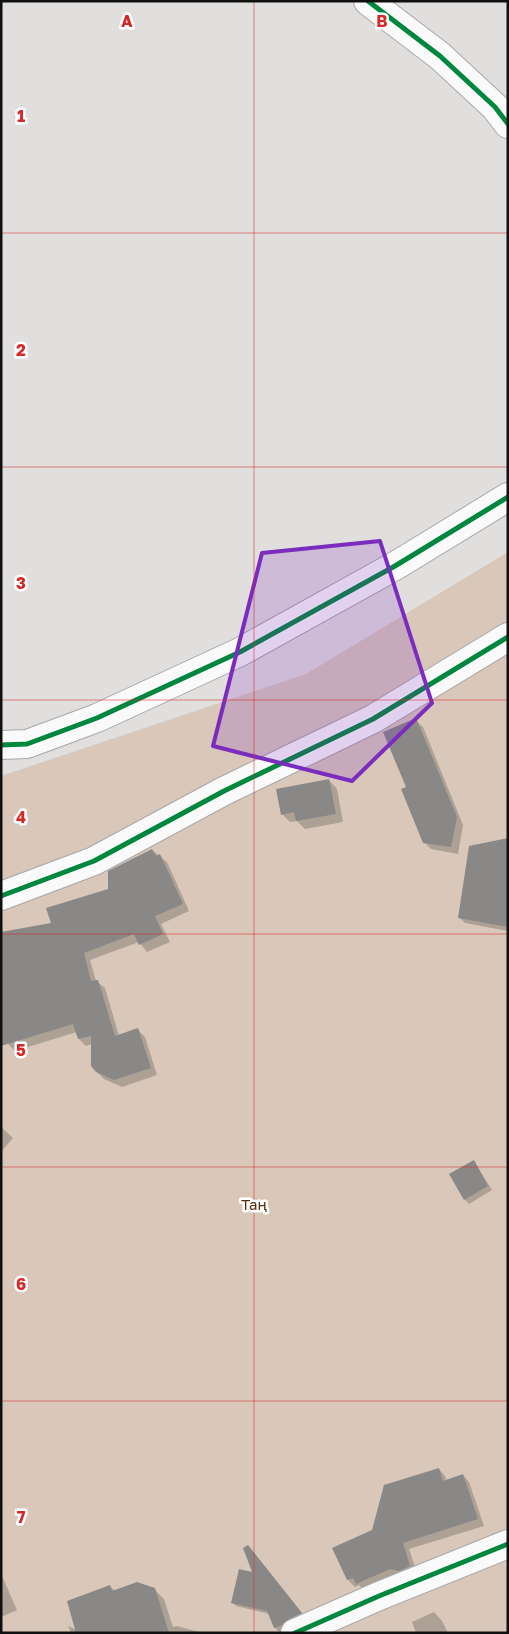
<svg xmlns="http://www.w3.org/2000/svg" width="509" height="1634" font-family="'Golos Text',sans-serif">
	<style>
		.green { fill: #d9c8ba }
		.shadow { fill: #0003 }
		.building { fill: #898887 }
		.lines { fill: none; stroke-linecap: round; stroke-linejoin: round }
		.minor-casing { stroke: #a9a7a7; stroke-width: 30 }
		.minor { stroke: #fafafa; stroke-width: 28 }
		.cycleway-casing { stroke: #fff; stroke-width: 8 }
		.cycleway { stroke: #00873e; stroke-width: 5 }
		.marked { fill: #7b2cbf; fill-opacity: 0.2; stroke: #7b2cbf; stroke-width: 4; stroke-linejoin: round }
		.grid { fill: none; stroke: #d62828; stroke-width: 1; stroke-opacity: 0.55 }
		.labels { text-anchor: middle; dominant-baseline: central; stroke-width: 5; stroke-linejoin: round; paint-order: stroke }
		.park-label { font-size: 15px; fill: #54320d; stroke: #fff }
		.grid-label { font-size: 16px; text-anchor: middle; font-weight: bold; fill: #d62828; stroke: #fff; stroke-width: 5; stroke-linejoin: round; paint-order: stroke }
	</style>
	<rect width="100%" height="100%" fill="#e1dfde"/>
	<path class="green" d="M 508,552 L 508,1633 L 1,1633 L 1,776 L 306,674 Z"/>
	<g class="shadow">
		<path d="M 415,720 L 423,727 L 463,825 L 458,854 L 431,849 L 424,842 L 407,788 Z"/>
		<path d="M 329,780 L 337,789 L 343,822 L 305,829 L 297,821 L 290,822 L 282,814 Z"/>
		<path d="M 508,839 L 508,931 L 465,923 L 459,917 Z"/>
		<path d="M 152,850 L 167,862 L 189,911 L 161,924 L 170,942 L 147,952 L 139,942 L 90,960 L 96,981 L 105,988 L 119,1036 L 137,1029 L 145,1037 L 157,1075 L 122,1087 L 104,1079 L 97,1072 L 92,1044 L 86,1046 L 79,1039 L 77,1032 L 15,1051 L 8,1044 L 52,924 L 109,890 Z"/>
		<path d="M 1,1127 L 13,1138 L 1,1152 Z"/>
		<path d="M 473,1162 L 477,1166 L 492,1190 L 469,1204 L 465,1200 Z"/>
		<path d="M 439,1469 L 445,1476 L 447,1481 L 463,1475 L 469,1482 L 484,1526 L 409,1549 L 417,1573 L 364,1590 L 359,1585 L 355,1587 L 348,1580 L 334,1549 L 373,1531 Z"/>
		<path d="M 252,1551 L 305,1617 L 286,1629 L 279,1632 L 275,1628 L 270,1614 L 236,1606 L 232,1602 L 254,1574 Z"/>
		<path d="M 1,1574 L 17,1610 L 1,1617 Z"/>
		<path d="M 110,1586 L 115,1591 L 154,1589 L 164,1599 L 173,1627 L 177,1626 L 203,1633 L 71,1633 L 68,1626 L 77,1630 Z"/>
		<path d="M 434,1612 L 442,1621 L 448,1633 L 416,1633 L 412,1622 Z"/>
	</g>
	<g class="building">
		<path d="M 416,718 L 457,817 L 451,847 L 423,843 L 401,789 L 406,787 L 383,732 Z"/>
		<path d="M 329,779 L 336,814 L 296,821 L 294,812 L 281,815 L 276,789 Z"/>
		<path d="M 508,838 L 508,927 L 458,918 L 469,846 Z"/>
		<path d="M 152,849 L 156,856 L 160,854 L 183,904 L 155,916 L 163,934 L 139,945 L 134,934 L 84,953 L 91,981 L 98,980 L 115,1036 L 138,1028 L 151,1068 L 114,1080 L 96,1072 L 91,1066 L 91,1036 L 78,1039 L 73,1024 L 1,1046 L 1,932 L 51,923 L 46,908 L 108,889 L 108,871 Z"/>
		<path d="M 474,1160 L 488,1186 L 464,1200 L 449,1174 Z"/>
		<path d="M 439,1468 L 443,1481 L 463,1474 L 478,1519 L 403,1543 L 410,1566 L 399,1571 L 390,1569 L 356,1584 L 353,1578 L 347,1580 L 332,1548 L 372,1530 L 384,1485 Z"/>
		<path d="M 248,1545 L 302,1613 L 289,1619 L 282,1625 L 274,1628 L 267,1611 L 231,1603 L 239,1569 L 252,1572 L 243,1548 Z"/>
		<path d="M 137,1582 L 155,1588 L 169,1633 L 76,1633 L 67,1601 L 110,1585 L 112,1591 Z"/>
	</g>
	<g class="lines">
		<defs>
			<g id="minor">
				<path d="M 368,1 L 440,56 L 495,107 L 508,124"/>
				<path d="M 1,745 L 27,744 L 97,718 L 240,652 L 395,566 L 508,497"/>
				<path d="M 1,896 L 94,861 L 224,791 L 373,719 L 508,637"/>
				<path d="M 295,1633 L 379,1596 L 508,1544"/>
			</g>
		</defs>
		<use href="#minor" class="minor-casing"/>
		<use href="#minor" class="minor"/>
		<defs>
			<g id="cycleway">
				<path d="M 368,1 L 440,56 L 495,107 L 508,124"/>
				<path d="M 1,745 L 27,744 L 97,718 L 240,652 L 395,566 L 508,497"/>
				<path d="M 1,896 L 94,861 L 224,791 L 373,719 L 508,637"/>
				<path d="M 295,1633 L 379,1596 L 508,1544"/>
			</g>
		</defs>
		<use href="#cycleway" class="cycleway-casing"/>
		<use href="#cycleway" class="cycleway"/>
	</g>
	<path class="marked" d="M 380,541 L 432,703 L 352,781 L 213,746 L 262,553 Z"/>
	<path class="grid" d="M 254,1 L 254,1633M 1,233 L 508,233M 1,467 L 508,467M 1,700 L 508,700M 1,934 L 508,934M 1,1167 L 508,1167M 1,1401 L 508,1401"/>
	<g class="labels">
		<g class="park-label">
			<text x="254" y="1204">Таң</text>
		</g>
	</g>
	<g class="grid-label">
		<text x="127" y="27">A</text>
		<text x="382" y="27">B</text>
		<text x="21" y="122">1</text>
		<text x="21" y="356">2</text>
		<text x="21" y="589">3</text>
		<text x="21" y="823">4</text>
		<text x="21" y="1056">5</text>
		<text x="21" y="1290">6</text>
		<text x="21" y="1523">7</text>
	</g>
	<rect width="509" height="1634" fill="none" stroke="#111010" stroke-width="5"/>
</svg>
